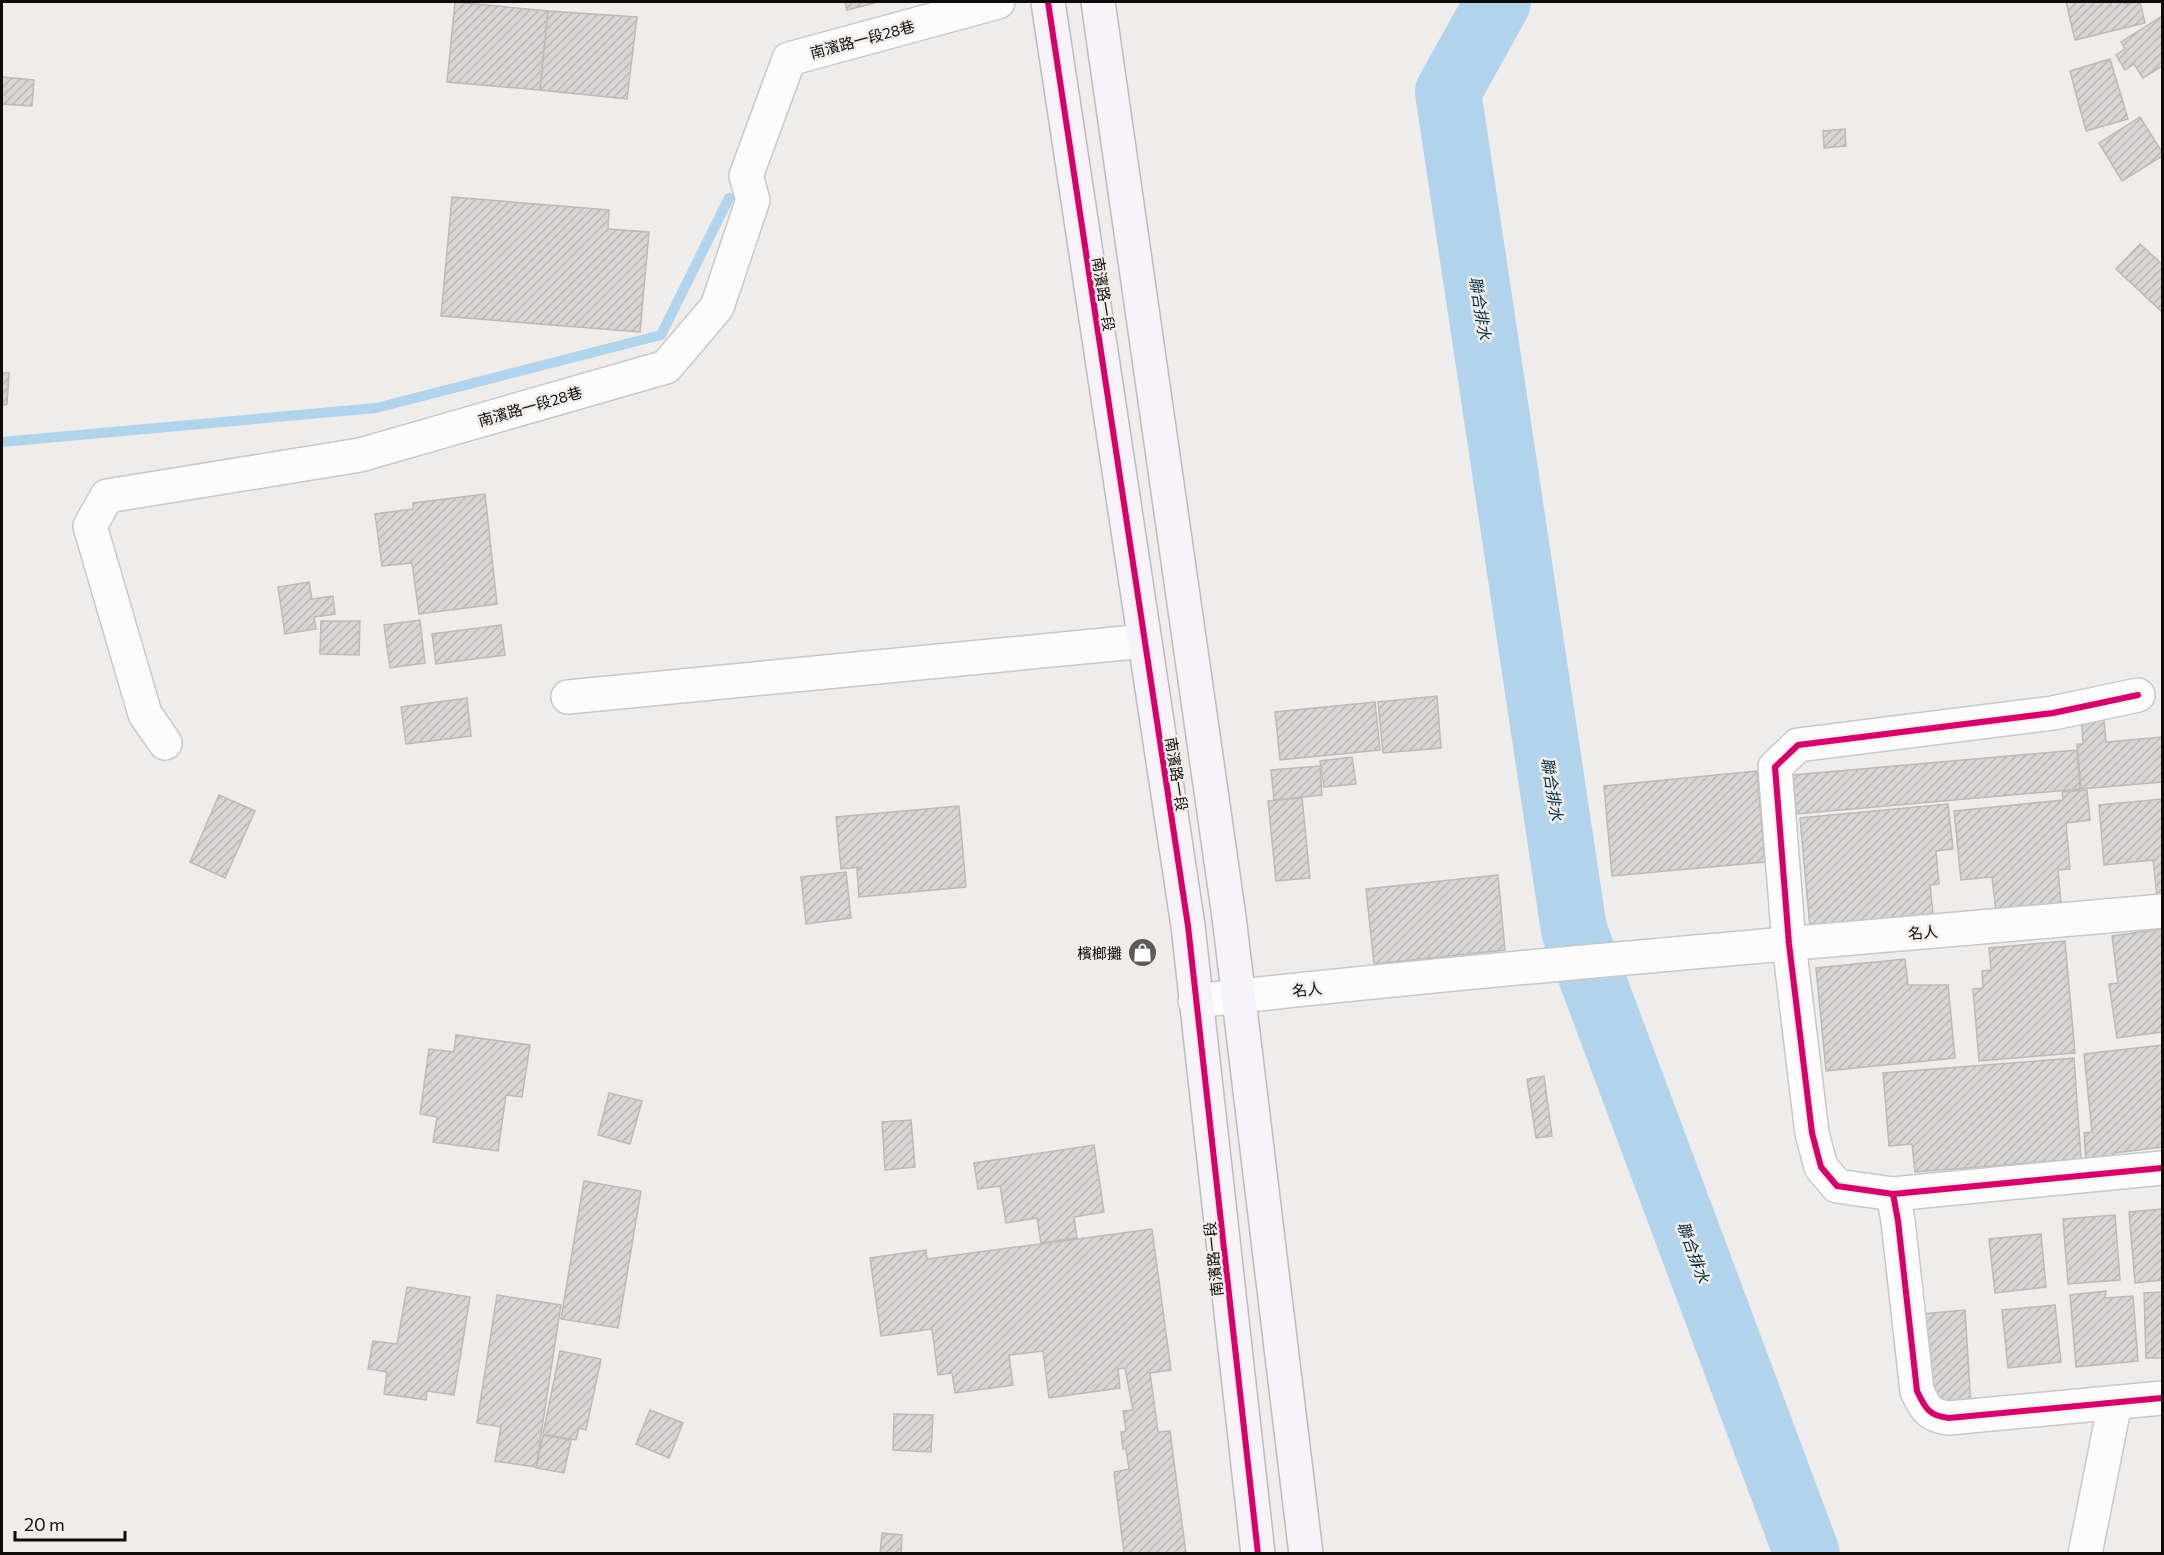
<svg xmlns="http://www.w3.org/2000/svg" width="2164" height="1555" font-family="Commissioner,'Noto Sans TC',sans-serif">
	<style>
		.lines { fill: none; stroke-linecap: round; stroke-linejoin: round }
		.stream { stroke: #b1d3eb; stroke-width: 10 }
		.river { stroke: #b1d3eb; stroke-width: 66 }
		.building { fill: url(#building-hatch); stroke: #bcbab8; stroke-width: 1.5 }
		.minor-casing { stroke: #c9c8c7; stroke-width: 36 }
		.major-casing { stroke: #bebac0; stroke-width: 36 }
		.minor { stroke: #fdfcfc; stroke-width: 33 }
		.major { stroke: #f6f4f8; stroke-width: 33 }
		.cycleway-casing { stroke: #f1ede9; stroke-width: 10 }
		.cycleway { stroke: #d6006c; stroke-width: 6 }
		.labels { text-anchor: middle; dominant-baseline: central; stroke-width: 5; stroke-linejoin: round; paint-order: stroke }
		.street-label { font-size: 15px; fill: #0d0c0a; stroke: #f1ede9 }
		.poi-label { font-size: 15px; fill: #0d0c0a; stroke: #f1ede9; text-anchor: end }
		.water-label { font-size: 16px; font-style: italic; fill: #022c44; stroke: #f1ede9 }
	</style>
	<defs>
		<pattern id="building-hatch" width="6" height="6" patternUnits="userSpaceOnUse" patternTransform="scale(1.5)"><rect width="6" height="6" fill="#d8d6d5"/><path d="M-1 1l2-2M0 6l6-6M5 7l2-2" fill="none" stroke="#b8b6b6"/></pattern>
	</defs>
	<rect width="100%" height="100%" fill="#efedeb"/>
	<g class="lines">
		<path class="stream" d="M 2,442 L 376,408 L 661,335 L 729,198"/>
		<path class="river" d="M 1498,2 L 1448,92 L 1574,930 L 1807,1554"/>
	</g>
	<g class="building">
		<path d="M 455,2 L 548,11 L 540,90 L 447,82 Z"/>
		<path d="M 845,2 L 878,2 L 847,10 Z"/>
		<path d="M 2066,2 L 2124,2 L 2124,4 L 2140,2 L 2145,23 L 2075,40 Z"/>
		<path d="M 548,11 L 637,17 L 627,99 L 540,90 Z"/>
		<path d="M 2162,16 L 2162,66 L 2143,78 L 2134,64 L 2125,70 L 2116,55 L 2125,49 L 2121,42 Z"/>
		<path d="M 2110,59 L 2128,119 L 2086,131 L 2070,71 Z"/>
		<path d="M 2,77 L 34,80 L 32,106 L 2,104 Z"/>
		<path d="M 2140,117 L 2162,152 L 2162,156 L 2122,181 L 2099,143 Z"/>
		<path d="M 1845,129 L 1846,146 L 1824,148 L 1823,131 Z"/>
		<path d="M 452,197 L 609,210 L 608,229 L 649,232 L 640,332 L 441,316 Z"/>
		<path d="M 2140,244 L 2162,264 L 2162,312 L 2116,269 Z"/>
		<path d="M 2,373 L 9,373 L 7,404 L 2,406 Z"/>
		<path d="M 485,494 L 497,604 L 419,614 L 412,563 L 382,566 L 375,514 L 413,509 L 413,503 Z"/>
		<path d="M 309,582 L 312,599 L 333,596 L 335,614 L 314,617 L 316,629 L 285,634 L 278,587 Z"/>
		<path d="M 420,620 L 425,663 L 390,668 L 384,625 Z"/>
		<path d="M 321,621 L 360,621 L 359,655 L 320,654 Z"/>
		<path d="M 501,625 L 505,655 L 436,664 L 432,634 Z"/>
		<path d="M 1437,696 L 1441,748 L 1383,753 L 1378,702 Z"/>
		<path d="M 467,698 L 471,736 L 406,744 L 401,707 Z"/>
		<path d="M 1375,702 L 1380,750 L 1280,760 L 1275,712 Z"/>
		<path d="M 2103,712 L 2106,742 L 2162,737 L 2162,782 L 2081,789 L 2077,744 L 2083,744 L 2081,714 Z"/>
		<path d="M 2077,750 L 2080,789 L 1796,814 L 1793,775 Z"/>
		<path d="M 1352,757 L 1356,784 L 1324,787 L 1320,761 Z"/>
		<path d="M 1320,766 L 1322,795 L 1274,800 L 1271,770 Z"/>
		<path d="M 1757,771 L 1765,862 L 1612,876 L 1604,786 Z"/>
		<path d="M 2087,790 L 2090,820 L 2066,823 L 2070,869 L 2058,870 L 2061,904 L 1996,911 L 1992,877 L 1961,880 L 1954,811 L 2063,800 L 2062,792 Z"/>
		<path d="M 219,795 L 255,811 L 225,878 L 190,862 Z"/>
		<path d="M 1302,798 L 1310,878 L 1276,881 L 1268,801 Z"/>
		<path d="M 2162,799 L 2162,896 L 2157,896 L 2153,860 L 2104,865 L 2099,805 Z"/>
		<path d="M 1948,804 L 1953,849 L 1936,851 L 1939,884 L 1930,885 L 1933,914 L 1810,927 L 1800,818 Z"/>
		<path d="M 959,806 L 966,887 L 859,897 L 857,869 L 861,869 L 861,867 L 841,869 L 836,817 Z"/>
		<path d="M 846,872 L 851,918 L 806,924 L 801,877 Z"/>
		<path d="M 1498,875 L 1505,950 L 1374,964 L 1366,889 Z"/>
		<path d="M 2162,929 L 2162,1032 L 2117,1038 L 2109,984 L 2118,983 L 2112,936 Z"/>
		<path d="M 2065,941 L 2075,1053 L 1979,1061 L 1973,989 L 1983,988 L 1982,971 L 1991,970 L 1989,948 Z"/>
		<path d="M 1905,959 L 1908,985 L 1948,985 L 1955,1058 L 1826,1071 L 1816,968 Z"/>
		<path d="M 456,1035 L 530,1045 L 522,1097 L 506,1095 L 498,1151 L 433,1142 L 437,1117 L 420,1114 L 429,1049 L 454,1052 Z"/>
		<path d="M 2162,1045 L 2162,1147 L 2114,1153 L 2115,1159 L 2086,1162 L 2084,1133 L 2092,1132 L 2084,1054 Z"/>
		<path d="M 2074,1058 L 2081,1159 L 1915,1172 L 1912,1144 L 1889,1146 L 1883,1073 Z"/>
		<path d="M 1544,1076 L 1552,1136 L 1536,1138 L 1527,1079 Z"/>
		<path d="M 609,1093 L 642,1101 L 630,1144 L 598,1135 Z"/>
		<path d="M 911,1120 L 915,1167 L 885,1170 L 882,1122 Z"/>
		<path d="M 1094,1145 L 1104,1212 L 1074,1217 L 1077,1238 L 1041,1243 L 1037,1218 L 1006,1223 L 1000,1186 L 978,1189 L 974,1163 Z"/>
		<path d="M 584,1181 L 641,1191 L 618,1328 L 561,1319 Z"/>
		<path d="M 2162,1209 L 2162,1280 L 2135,1283 L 2129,1212 Z"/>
		<path d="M 2115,1215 L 2120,1280 L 2068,1284 L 2063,1219 Z"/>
		<path d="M 1152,1229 L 1171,1370 L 1150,1373 L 1158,1432 L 1170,1431 L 1186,1554 L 1124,1554 L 1114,1472 L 1129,1469 L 1126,1449 L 1123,1449 L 1121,1432 L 1126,1431 L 1123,1411 L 1133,1410 L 1125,1368 L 1118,1369 L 1120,1388 L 1049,1398 L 1043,1351 L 1009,1355 L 1013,1385 L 955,1393 L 952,1373 L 938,1375 L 932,1329 L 881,1336 L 870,1258 L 926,1250 L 927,1259 Z"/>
		<path d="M 2041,1234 L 2046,1287 L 1995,1293 L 1989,1239 Z"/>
		<path d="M 407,1287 L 470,1297 L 454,1395 L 427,1391 L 426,1400 L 384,1394 L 387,1372 L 368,1369 L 373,1341 L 397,1344 Z"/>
		<path d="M 2106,1291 L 2105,1298 L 2133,1296 L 2138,1361 L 2076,1367 L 2070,1295 Z"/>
		<path d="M 2162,1292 L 2162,1358 L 2146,1358 L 2144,1293 Z"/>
		<path d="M 497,1295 L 561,1305 L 536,1467 L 495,1461 L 501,1427 L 477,1423 Z"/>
		<path d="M 2055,1305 L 2061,1362 L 2008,1368 L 2002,1310 Z"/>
		<path d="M 1965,1310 L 1971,1407 L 1938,1409 L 1927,1400 L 1921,1314 Z"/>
		<path d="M 560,1351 L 601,1359 L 586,1430 L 579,1428 L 576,1440 L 543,1434 Z"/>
		<path d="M 650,1410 L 683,1423 L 669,1458 L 636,1444 Z"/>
		<path d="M 894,1414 L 933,1415 L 931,1452 L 893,1450 Z"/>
		<path d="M 543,1435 L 571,1440 L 564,1473 L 536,1468 Z"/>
		<path d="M 882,1533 L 902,1535 L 901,1554 L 880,1554 Z"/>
	</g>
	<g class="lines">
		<defs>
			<g id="minor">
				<path d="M 2138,695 L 2053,713 L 1798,745 L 1775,767 L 1789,944 L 1812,1133 L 1821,1167 L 1837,1186 L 1893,1194 L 2162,1168"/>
				<path d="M 568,697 L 1145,641"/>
				<path d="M 165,743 L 145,714 L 90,526 L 107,496 L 360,455 L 666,367 L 717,307 L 753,200 L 746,176 L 789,59 L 998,2"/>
				<path d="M 1195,1001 C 1517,965 1840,940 2162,911"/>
				<path d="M 1893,1194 L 1898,1221 L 1917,1391 C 1925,1408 1929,1416 1949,1418 L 2162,1398"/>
				<path d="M 2085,1554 L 2115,1403"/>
			</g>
			<g id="major">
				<path d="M 1048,2 L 1188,926 L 1258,1554"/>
				<path d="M 1098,2 L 1229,917 L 1306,1554"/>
			</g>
		</defs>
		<use href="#minor" class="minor-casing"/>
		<use href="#major" class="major-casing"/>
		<use href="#minor" class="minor"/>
		<use href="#major" class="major"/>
		<defs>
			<g id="cycleway">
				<path d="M 1048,2 L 1188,926 L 1258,1554"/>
				<path d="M 2138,695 L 2053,713 L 1798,745 L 1775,767 L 1789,944 L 1812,1133 L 1821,1167 L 1837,1186 L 1893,1194 L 2162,1168"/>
				<path d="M 1893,1194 L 1898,1221 L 1917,1391 C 1925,1408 1929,1416 1949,1418 L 2162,1398"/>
			</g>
		</defs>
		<use href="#cycleway" class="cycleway-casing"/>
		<use href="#cycleway" class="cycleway"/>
	</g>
	<defs>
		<symbol id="shop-disc" viewBox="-11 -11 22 22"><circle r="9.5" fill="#5c5b59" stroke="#f1ede9"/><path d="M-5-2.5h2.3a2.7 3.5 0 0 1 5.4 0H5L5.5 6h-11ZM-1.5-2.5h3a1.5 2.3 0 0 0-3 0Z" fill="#fff"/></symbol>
	</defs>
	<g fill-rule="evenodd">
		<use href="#shop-disc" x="1126" y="936" width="33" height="33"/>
	</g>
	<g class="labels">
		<g class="street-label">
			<text transform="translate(862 39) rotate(-15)">南濱路一段28巷</text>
			<text transform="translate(1104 294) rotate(81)">南濱路一段</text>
			<text transform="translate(530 406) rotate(-16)">南濱路一段28巷</text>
			<text transform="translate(1177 774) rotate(81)">南濱路一段</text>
			<text transform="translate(1923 932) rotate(-5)">名人</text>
			<text transform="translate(1307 989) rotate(-6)">名人</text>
			<text transform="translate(1213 1259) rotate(-96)">南濱路一段</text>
		</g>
		<g class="poi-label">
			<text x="1122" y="953">檳榔攤</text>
		</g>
		<g class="water-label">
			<text transform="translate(1481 308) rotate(81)">聯合排水</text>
			<text transform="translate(1553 789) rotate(81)">聯合排水</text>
			<text transform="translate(1694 1252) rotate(70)">聯合排水</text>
		</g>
	</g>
	<rect width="2164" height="1555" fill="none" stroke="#0d0c0a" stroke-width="6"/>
	<path d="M15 1531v9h110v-9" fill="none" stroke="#0d0c0a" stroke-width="3"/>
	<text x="24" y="1531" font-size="18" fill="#0d0c0a" stroke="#f1ede9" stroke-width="4.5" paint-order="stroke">20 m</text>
</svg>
